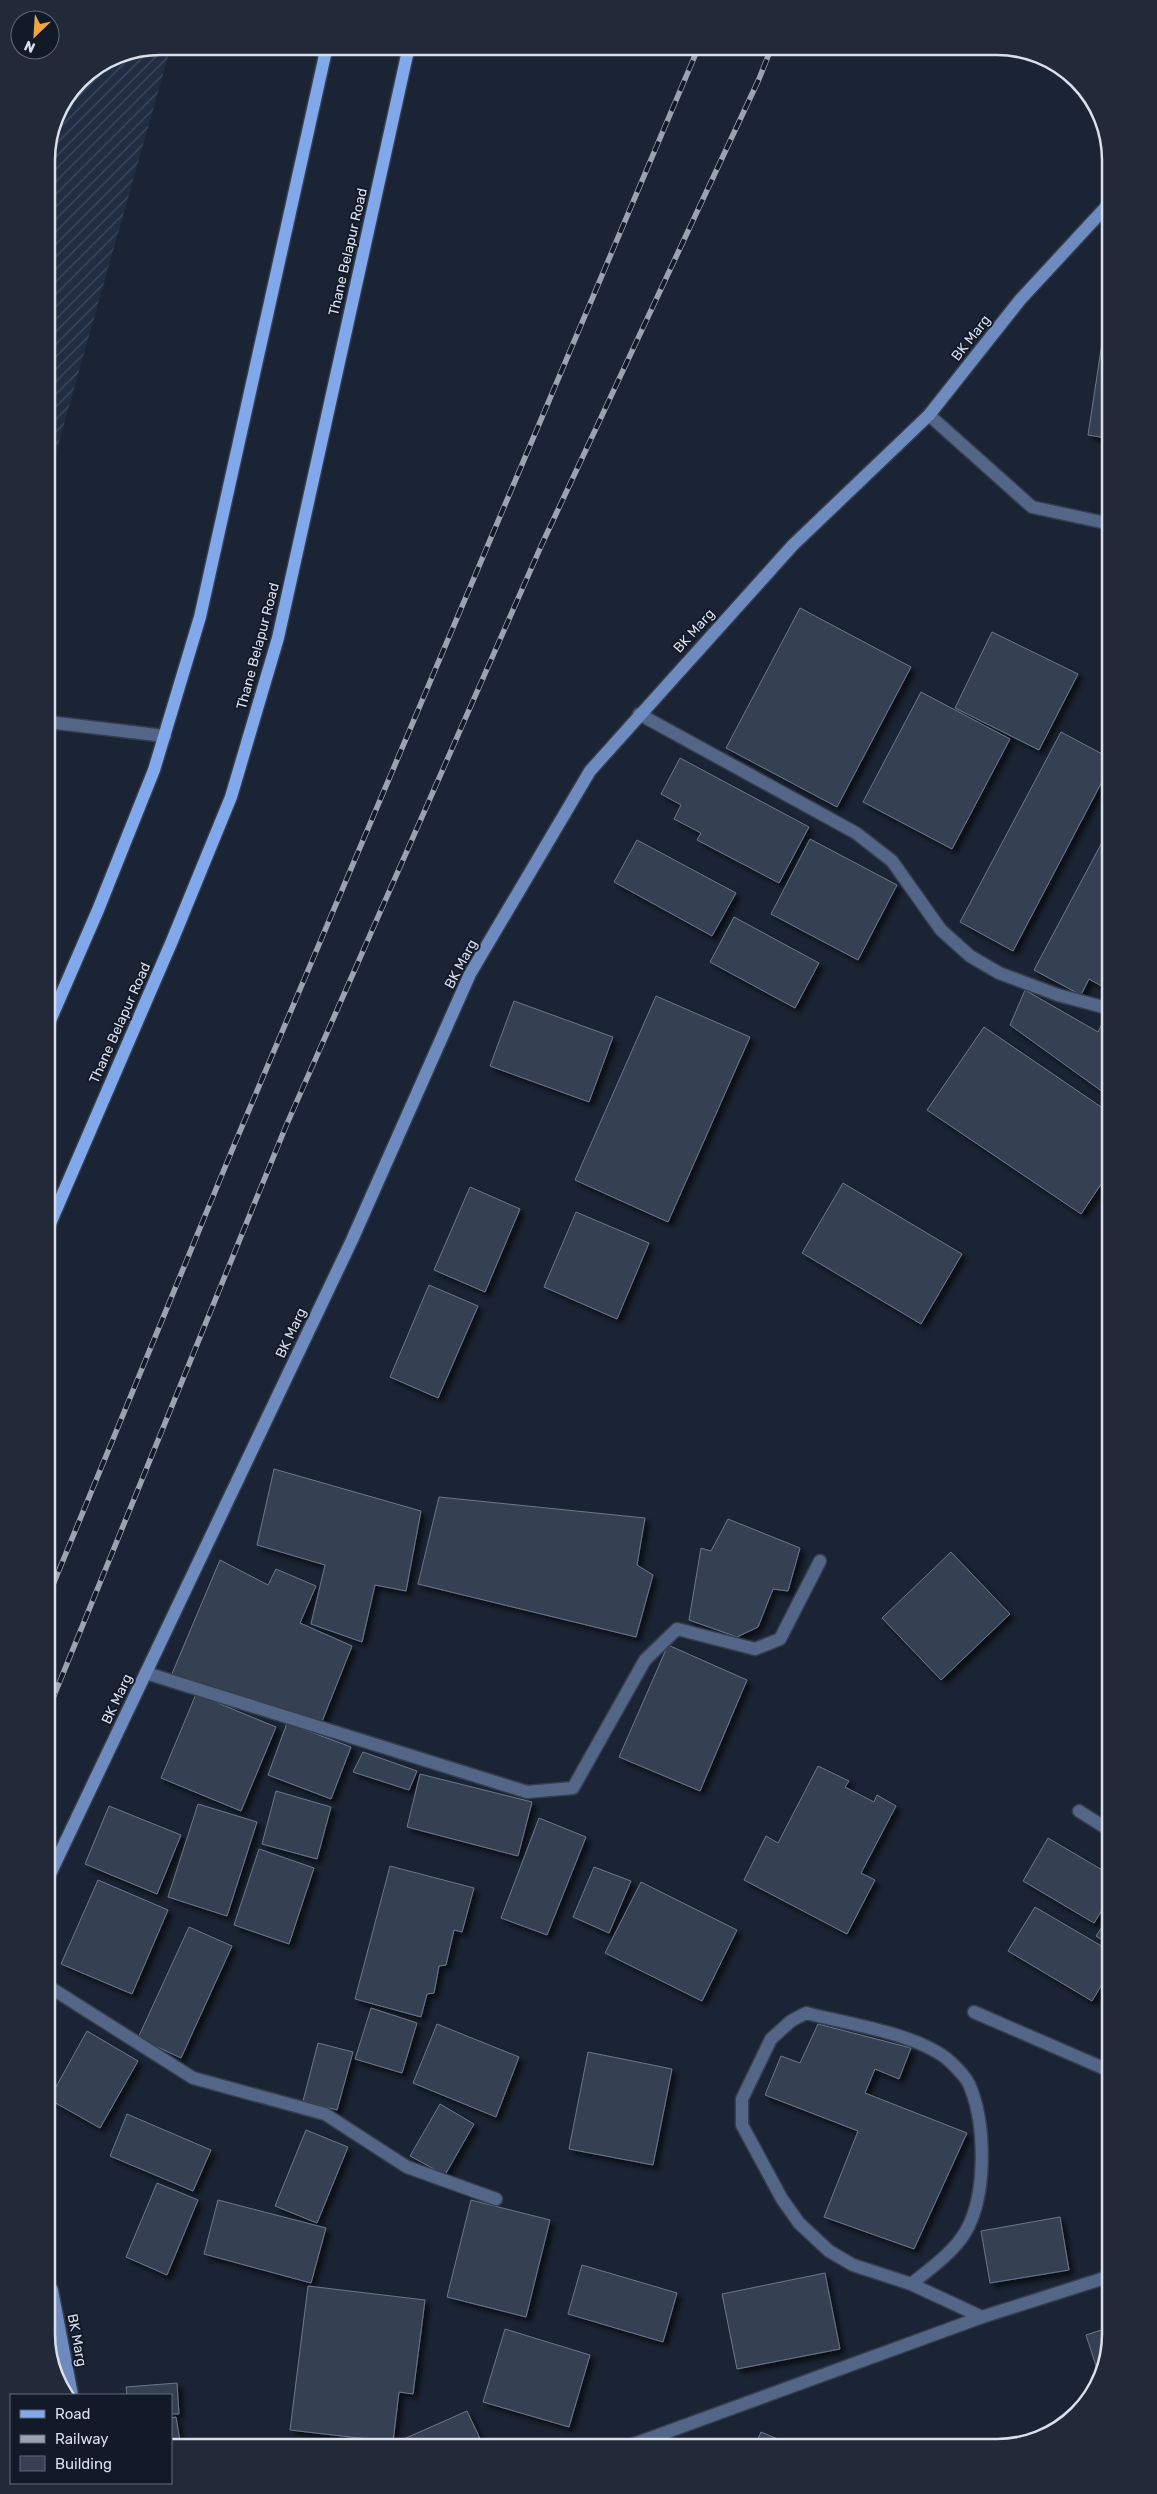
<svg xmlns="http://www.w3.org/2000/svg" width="1157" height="2494" font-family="Rubik,sans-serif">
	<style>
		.industrial { fill: url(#industrial-furrows) }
		.building { fill: #364052; stroke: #6c778b; filter: url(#shadow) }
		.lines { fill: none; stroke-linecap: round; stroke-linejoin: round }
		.lane-casing { stroke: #363e4e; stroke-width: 15 }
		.street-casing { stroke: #363e4e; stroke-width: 15 }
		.secondary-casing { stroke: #363e4e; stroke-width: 15 }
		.primary-casing { stroke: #363e4e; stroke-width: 15 }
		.lane { stroke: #546687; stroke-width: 12 }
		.street { stroke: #546687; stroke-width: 12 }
		.secondary { stroke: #6e8bc0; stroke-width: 12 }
		.primary { stroke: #82a8ec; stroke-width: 12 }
		.rail-casing { stroke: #9ca3b0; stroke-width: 5.5 }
		.rail { stroke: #121a2a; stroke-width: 4; stroke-dasharray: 11; stroke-linecap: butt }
		.labels { text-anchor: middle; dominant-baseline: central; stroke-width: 4; stroke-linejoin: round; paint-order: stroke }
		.street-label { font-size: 14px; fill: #d9dfeb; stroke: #121a2a }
		.rim { fill: none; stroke: #d9dfeb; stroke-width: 2.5 }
	</style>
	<defs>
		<pattern id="industrial-furrows" width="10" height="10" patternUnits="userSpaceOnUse" patternTransform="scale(1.25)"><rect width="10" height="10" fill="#212d42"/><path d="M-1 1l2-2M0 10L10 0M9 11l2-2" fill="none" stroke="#414b5d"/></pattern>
		<filter id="shadow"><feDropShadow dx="4.5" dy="4.5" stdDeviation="2.5" flood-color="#0009"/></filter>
	</defs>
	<rect width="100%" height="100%" fill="#1b2434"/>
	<path class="industrial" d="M 160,46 L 171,46 L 47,484 L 46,153 L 55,116 L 80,79 L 117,55 Z"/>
	<g class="building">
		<path d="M 1089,102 L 1097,113 L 1087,108 Z"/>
		<path d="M 1102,343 L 1105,344 L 1106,438 L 1088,435 Z"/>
		<path d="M 800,608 L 911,667 L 837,807 L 726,748 Z"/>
		<path d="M 992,632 L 1078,674 L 1039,750 L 955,708 Z"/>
		<path d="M 921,692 L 1010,739 L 952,849 L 863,802 Z"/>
		<path d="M 1061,732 L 1106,756 L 1106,774 L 1013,951 L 960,922 Z"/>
		<path d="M 680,758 L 809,827 L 779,883 L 697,840 L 701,833 L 674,819 L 681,805 L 661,794 Z"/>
		<path d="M 1107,833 L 1107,989 L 1089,979 L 1081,995 L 1034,970 Z"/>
		<path d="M 810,839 L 897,885 L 858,960 L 771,914 Z"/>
		<path d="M 637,840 L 736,893 L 712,936 L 614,882 Z"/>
		<path d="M 734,917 L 819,963 L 795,1008 L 710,962 Z"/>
		<path d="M 1025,990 L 1098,1032 L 1105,1018 L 1107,1019 L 1107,1095 L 1010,1025 Z"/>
		<path d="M 656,996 L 750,1037 L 668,1222 L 575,1180 Z"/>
		<path d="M 514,1001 L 613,1037 L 589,1102 L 490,1066 Z"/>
		<path d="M 984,1027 L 1107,1111 L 1108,1174 L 1081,1214 L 927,1110 Z"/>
		<path d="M 843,1183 L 962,1254 L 921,1324 L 802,1253 Z"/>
		<path d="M 470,1187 L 520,1209 L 485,1292 L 434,1270 Z"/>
		<path d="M 576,1212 L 649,1243 L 617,1319 L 544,1287 Z"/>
		<path d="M 429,1285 L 478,1306 L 438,1398 L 390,1377 Z"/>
		<path d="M 274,1469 L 421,1511 L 406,1591 L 375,1585 L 362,1642 L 311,1624 L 325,1565 L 257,1545 Z"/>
		<path d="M 439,1497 L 645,1518 L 637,1565 L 653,1575 L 636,1637 L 418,1584 Z"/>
		<path d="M 728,1519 L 800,1548 L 788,1591 L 773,1589 L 758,1627 L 737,1637 L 689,1620 L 701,1548 L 711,1551 Z"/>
		<path d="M 951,1552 L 1010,1614 L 941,1680 L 882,1618 Z"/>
		<path d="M 220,1560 L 268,1585 L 276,1569 L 316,1586 L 300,1623 L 352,1646 L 321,1724 L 171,1676 Z"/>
		<path d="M 668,1645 L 747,1680 L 700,1791 L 619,1757 Z"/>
		<path d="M 196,1694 L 276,1727 L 241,1811 L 161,1778 Z"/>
		<path d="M 287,1723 L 351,1747 L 331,1799 L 268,1775 Z"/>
		<path d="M 363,1752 L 417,1771 L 409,1790 L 353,1772 Z"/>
		<path d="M 818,1766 L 849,1781 L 845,1787 L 874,1802 L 877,1795 L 896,1806 L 861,1873 L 875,1880 L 847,1934 L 744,1880 L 766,1836 L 778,1843 Z"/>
		<path d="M 420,1774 L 532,1802 L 518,1856 L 407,1827 Z"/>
		<path d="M 276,1791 L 331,1807 L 317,1859 L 262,1844 Z"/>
		<path d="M 198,1804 L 257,1822 L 227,1916 L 168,1897 Z"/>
		<path d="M 109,1806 L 181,1835 L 157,1894 L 85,1864 Z"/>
		<path d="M 539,1818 L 586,1837 L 547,1935 L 501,1918 Z"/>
		<path d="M 1048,1838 L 1109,1874 L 1110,1897 L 1094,1923 L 1023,1881 Z"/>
		<path d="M 259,1849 L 314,1868 L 289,1944 L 234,1925 Z"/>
		<path d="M 390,1866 L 474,1888 L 462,1932 L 454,1930 L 446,1965 L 439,1966 L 434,1993 L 427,1994 L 421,2017 L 355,1999 Z"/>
		<path d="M 594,1867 L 631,1881 L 609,1933 L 573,1917 Z"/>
		<path d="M 98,1880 L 168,1910 L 132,1994 L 61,1964 Z"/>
		<path d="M 641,1882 L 737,1930 L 702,2001 L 605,1953 Z"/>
		<path d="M 1035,1907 L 1110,1951 L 1110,1971 L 1092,2001 L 1008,1951 Z"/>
		<path d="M 1110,1915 L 1110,1945 L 1096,1936 Z"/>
		<path d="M 189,1927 L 232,1946 L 181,2058 L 138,2038 Z"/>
		<path d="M 371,2008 L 417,2023 L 402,2073 L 355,2059 Z"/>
		<path d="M 437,2024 L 519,2057 L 496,2117 L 413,2083 Z"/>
		<path d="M 818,2024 L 911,2048 L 899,2079 L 875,2069 L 865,2093 L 967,2133 L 914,2249 L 824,2217 L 858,2131 L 765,2095 L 781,2056 L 800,2063 Z"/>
		<path d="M 87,2031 L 138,2061 L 100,2128 L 52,2101 L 52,2094 Z"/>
		<path d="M 318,2043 L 353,2052 L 337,2110 L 303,2101 Z"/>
		<path d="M 588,2052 L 672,2069 L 653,2165 L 569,2149 Z"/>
		<path d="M 440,2104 L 474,2124 L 445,2175 L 410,2156 Z"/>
		<path d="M 127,2114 L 211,2150 L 193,2191 L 110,2156 Z"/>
		<path d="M 306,2130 L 348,2147 L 317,2223 L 275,2206 Z"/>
		<path d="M 157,2183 L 198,2200 L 167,2275 L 126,2257 Z"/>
		<path d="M 218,2200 L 326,2228 L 311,2283 L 204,2254 Z"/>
		<path d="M 471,2200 L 550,2220 L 526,2317 L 447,2297 Z"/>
		<path d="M 1060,2217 L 1069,2270 L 990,2283 L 981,2231 Z"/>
		<path d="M 582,2265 L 677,2293 L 663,2342 L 568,2314 Z"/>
		<path d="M 825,2273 L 840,2349 L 737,2369 L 722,2294 Z"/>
		<path d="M 308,2286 L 425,2300 L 413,2394 L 399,2392 L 393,2442 L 290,2430 Z"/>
		<path d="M 1111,2327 L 1111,2335 L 1098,2372 L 1086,2335 Z"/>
		<path d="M 505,2329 L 590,2355 L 569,2427 L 483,2402 Z"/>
		<path d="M 177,2383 L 179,2414 L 171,2414 L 171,2395 L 127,2395 L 126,2387 Z"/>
		<path d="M 467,2411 L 483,2445 L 388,2446 Z"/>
		<path d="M 176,2417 L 181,2447 L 171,2447 L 171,2418 Z"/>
		<path d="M 761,2432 L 787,2443 L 756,2443 Z"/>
	</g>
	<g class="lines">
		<defs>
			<path id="lane" d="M 48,722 L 165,736"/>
			<g id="street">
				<path d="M 929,415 L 1032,507 L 1106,523"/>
				<path d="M 639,714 L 856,833 L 892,861 L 941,930 L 970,956 L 999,973 L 1058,995 L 1107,1008"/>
				<path d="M 146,1673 L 527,1792 L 573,1788 L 645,1660 L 677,1629 L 755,1649 L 780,1639 L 820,1561"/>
				<path d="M 1079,1811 L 1109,1830"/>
				<path d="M 51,1988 L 193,2078 L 325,2114 L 407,2167 L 496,2199"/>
				<path d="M 974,2012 L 1110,2071"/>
				<path d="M 911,2284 L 853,2265 L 829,2251 L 799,2223 L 782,2199 L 742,2125 L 742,2099 L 771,2039 L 791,2021 L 806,2013 C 848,2024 913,2033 946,2058 C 953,2064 965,2076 969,2084 C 986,2123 987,2194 966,2231 C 954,2252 930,2269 911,2284 L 982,2317"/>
				<path d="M 634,2444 L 982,2317 L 1111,2276"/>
			</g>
			<g id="secondary">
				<path d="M 51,1872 L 352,1240 L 470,974 L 590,771 L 793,545 L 929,415 L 1020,300 L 1105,208"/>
				<path d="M 52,2290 L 72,2395"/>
			</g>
			<g id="primary">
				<path d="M 49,1023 L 98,910 L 154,770 L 200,617 L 327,46"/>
				<path d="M 49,1226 L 172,941 L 231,797 L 278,638 L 409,46"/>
			</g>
		</defs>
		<use href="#lane" class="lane-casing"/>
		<use href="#street" class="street-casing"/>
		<use href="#secondary" class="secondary-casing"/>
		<use href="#primary" class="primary-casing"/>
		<use href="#lane" class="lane"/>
		<use href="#street" class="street"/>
		<use href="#secondary" class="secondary"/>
		<use href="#primary" class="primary"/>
		<defs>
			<g id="rail">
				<path d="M 50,1592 L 235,1143 L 699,46"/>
				<path d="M 51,1703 L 286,1126 L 542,544 L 759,79 L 772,46"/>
			</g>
		</defs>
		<use href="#rail" class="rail-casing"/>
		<use href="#rail" class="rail"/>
	</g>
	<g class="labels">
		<g class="street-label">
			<text transform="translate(348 252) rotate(-77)">Thane Belapur Road</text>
			<text transform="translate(971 338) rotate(-52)">BK Marg</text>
			<text transform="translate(694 631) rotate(-48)">BK Marg</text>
			<text transform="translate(258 646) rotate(-75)">Thane Belapur Road</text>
			<text transform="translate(461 964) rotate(-62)">BK Marg</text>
			<text transform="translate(120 1023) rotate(-66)">Thane Belapur Road</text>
			<text transform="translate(291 1333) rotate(-65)">BK Marg</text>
			<text transform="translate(117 1699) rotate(-65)">BK Marg</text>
			<text transform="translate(77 2340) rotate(79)">BK Marg</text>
		</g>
	</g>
	<path d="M0 0H1157V2494H0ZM160 55H997A105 105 0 0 1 1102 160V2334A105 105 0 0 1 997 2439H160A105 105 0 0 1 55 2334V160A105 105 0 0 1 160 55Z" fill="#222a39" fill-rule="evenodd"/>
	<path class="rim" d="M160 55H997A105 105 0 0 1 1102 160V2334A105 105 0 0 1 997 2439H160A105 105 0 0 1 55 2334V160A105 105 0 0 1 160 55Z"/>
	<rect x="10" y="2394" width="162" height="90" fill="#121a2a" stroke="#626977"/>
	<rect x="20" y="2410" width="25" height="8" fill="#82a8ec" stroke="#626977"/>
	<text x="55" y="2419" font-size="15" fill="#d9dfeb">Road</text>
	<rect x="20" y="2435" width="25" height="8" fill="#9ca3b0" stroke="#626977"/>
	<text x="55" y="2444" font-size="15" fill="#d9dfeb">Railway</text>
	<rect x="20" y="2456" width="25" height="15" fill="#364052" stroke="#626977"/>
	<text x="55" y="2469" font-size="15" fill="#d9dfeb">Building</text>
	<g transform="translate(35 35) rotate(205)"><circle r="24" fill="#121a2a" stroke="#626977"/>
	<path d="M0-4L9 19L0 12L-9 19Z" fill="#f1a540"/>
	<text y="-8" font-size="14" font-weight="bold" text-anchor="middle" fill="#d9dfeb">N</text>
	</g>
</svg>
